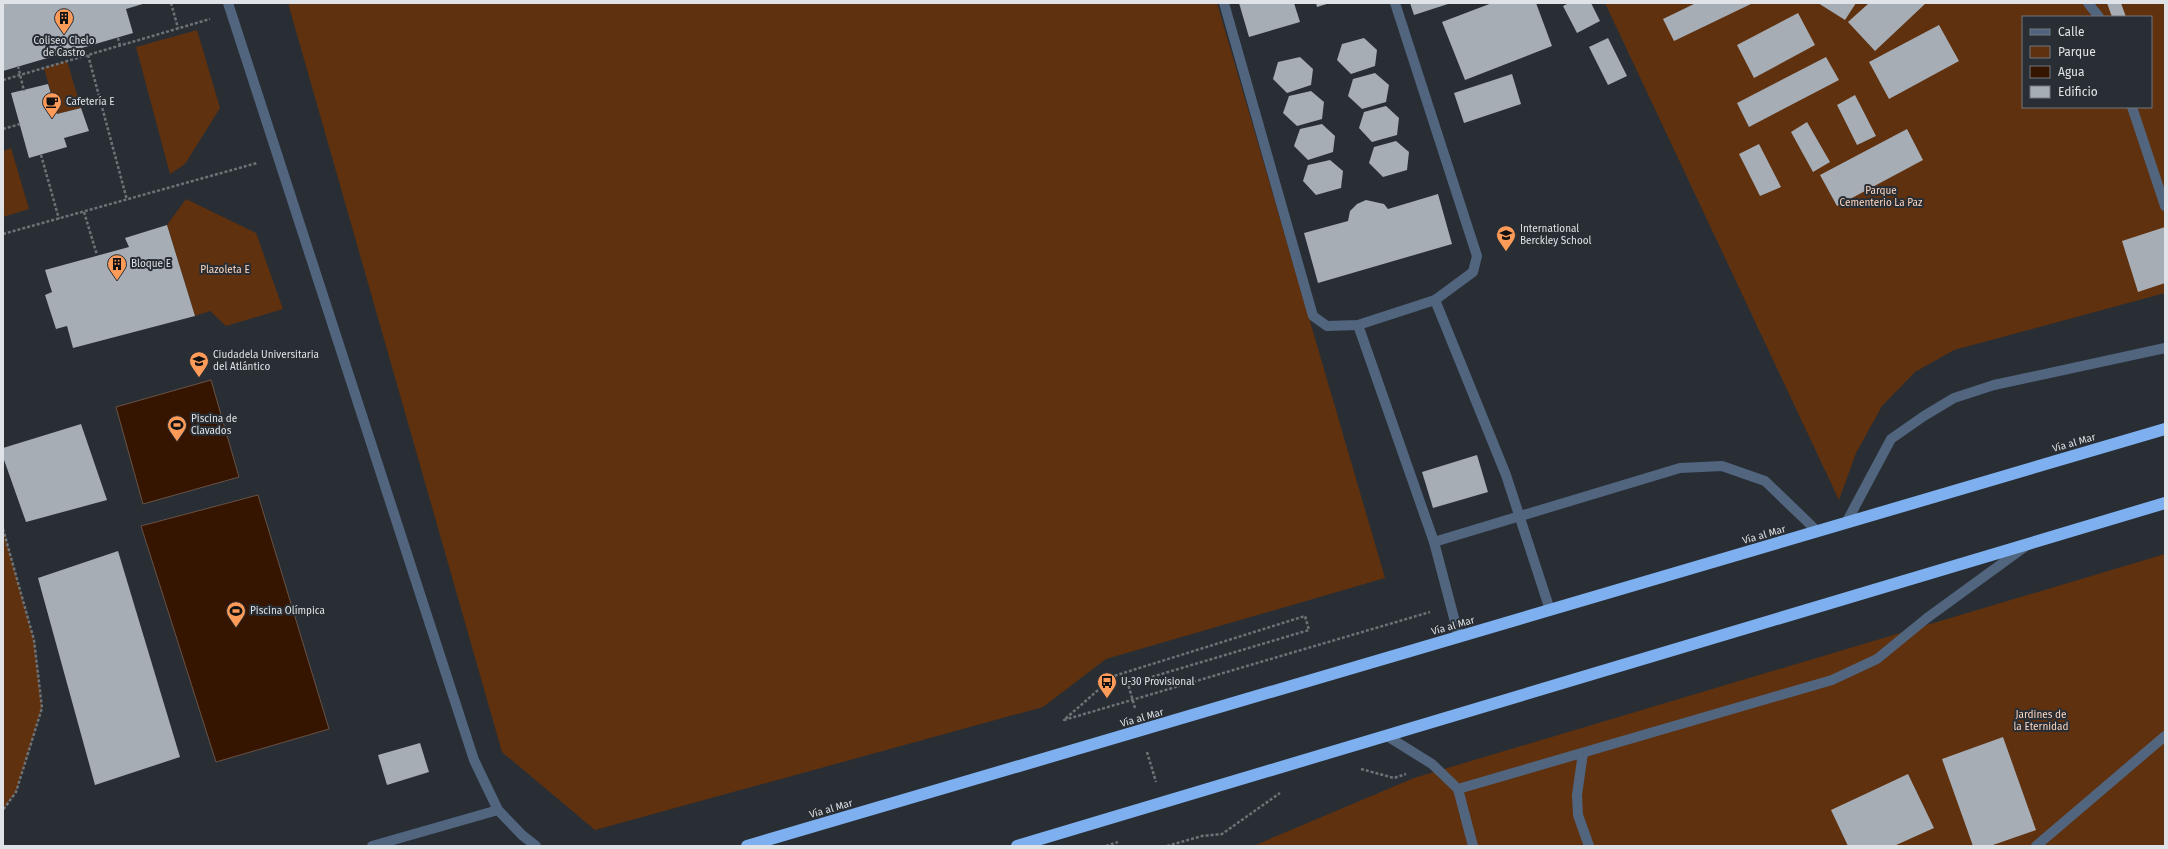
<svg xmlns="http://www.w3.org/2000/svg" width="2168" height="849" font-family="'Fira Sans',sans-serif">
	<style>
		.green { fill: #5f310f; fill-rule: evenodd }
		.water { fill: #351400; stroke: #685245 }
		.building { fill: #a6adb5 }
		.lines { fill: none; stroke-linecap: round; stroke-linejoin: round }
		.path { stroke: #6d7277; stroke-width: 2.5; stroke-dasharray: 3 2; stroke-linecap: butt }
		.minor { stroke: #51657f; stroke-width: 10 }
		.highway { stroke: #7eafef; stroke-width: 12 }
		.labels { text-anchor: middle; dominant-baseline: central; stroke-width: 4; stroke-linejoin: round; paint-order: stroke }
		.poi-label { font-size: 10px; fill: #dfe3e7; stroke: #292e35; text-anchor: start }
		.park-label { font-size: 10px; fill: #ffd7bf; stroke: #292e35 }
		.street-label { font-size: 10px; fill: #dfe3e7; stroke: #292e35 }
	</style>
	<rect width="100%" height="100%" fill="#292e35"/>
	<g class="green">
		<path d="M 288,3 L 1217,3 L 1385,578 L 1106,659 L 1043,707 L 595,830 L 502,752 Z"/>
		<path d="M 1605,3 L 2165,3 L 2165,293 L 1954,350 L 1915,372 L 1882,406 L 1856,453 L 1839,500 ZM 2023,17 L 2151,17 L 2151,107 L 2023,107 Z"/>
		<path d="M 197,30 L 220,108 L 185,164 L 170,174 L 136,47 Z"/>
		<path d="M 67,61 L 81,108 L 57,114 L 44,68 Z"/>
		<path d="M 11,148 L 29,209 L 3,217 L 3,151 Z"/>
		<path d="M 186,199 L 256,233 L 283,309 L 226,326 L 210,311 L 195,316 L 167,225 Z"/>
		<path d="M 3,529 L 34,640 L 42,708 L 16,792 L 3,810 Z"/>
		<path d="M 2165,554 L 2165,846 L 1253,846 L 1414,778 Z"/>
	</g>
	<g class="water">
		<path d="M 211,380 L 239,477 L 143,504 L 116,407 Z"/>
		<path d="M 258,495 L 329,729 L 216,762 L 141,526 Z"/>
	</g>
	<g class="building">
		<path d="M 3,3 L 146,3 L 126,9 L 133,33 L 3,71 Z"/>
		<path d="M 1239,3 L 1294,3 L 1300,22 L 1249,37 Z"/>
		<path d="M 1316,3 L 1330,3 L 1317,7 Z"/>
		<path d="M 1410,3 L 1451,3 L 1414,15 Z"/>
		<path d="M 1492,3 L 1536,3 L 1552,46 L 1465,80 L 1442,22 Z"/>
		<path d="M 1569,3 L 1591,3 L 1600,21 L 1577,33 L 1563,6 Z"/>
		<path d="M 1696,3 L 1753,3 L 1674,41 L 1663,19 Z"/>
		<path d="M 1818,3 L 1856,3 L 1845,20 Z"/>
		<path d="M 1869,3 L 1926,3 L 1875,51 L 1848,22 Z"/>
		<path d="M 2107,3 L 2121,3 L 2126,17 L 2112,17 Z"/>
		<path d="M 1798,13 L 1815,45 L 1754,78 L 1737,45 Z"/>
		<path d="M 1939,25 L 1959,61 L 1889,99 L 1869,62 Z"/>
		<path d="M 1364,38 L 1377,50 L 1375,66 L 1351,74 L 1337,60 L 1342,44 Z"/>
		<path d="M 1608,38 L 1627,76 L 1608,85 L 1589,47 Z"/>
		<path d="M 1300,57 L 1313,69 L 1311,85 L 1287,93 L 1273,79 L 1278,62 Z"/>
		<path d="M 1826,57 L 1839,80 L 1749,127 L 1737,103 Z"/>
		<path d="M 1375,73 L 1389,85 L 1386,102 L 1362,109 L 1348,96 L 1353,79 Z"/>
		<path d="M 1512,74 L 1521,104 L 1464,123 L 1454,93 Z"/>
		<path d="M 48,84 L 57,114 L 81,108 L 89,131 L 64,138 L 67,147 L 29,158 L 11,93 Z"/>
		<path d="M 1311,91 L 1324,102 L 1322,119 L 1297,126 L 1283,113 L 1289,96 Z"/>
		<path d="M 1855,95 L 1876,136 L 1857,145 L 1837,105 Z"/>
		<path d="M 1386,106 L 1399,118 L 1397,135 L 1372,142 L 1359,128 L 1364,112 Z"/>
		<path d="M 1807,122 L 1830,162 L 1813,172 L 1791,132 Z"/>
		<path d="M 1322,124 L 1335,136 L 1333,152 L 1308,160 L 1294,146 L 1300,129 Z"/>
		<path d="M 1907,129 L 1923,160 L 1837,206 L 1820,175 Z"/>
		<path d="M 1396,141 L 1409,152 L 1407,170 L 1383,177 L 1369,163 L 1374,147 Z"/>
		<path d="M 1759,144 L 1781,187 L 1760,196 L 1739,154 Z"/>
		<path d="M 1330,160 L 1343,171 L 1341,188 L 1316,195 L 1303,181 L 1308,165 Z"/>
		<path d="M 1438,194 L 1452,244 L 1318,283 L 1304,233 L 1348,221 L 1350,211 L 1357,204 L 1366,200 L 1384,204 L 1388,209 Z"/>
		<path d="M 167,225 L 195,316 L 73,348 L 67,326 L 56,329 L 45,295 L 52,292 L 45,270 L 129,247 L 125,238 Z"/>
		<path d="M 2165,227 L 2165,283 L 2138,292 L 2122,241 Z"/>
		<path d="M 81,424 L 107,500 L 26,522 L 3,457 L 3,448 Z"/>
		<path d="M 1477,455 L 1488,492 L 1433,508 L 1422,472 Z"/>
		<path d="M 118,551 L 180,757 L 95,785 L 38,578 Z"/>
		<path d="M 2003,737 L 2036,830 L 1990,846 L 1973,846 L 1942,759 Z"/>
		<path d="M 420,743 L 429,772 L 387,785 L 378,755 Z"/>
		<path d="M 1908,774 L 1934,828 L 1894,846 L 1848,846 L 1831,810 Z"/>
	</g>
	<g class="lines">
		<g class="path">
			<path d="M 171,3 L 178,28"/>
			<path d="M 118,38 L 120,46"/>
			<path d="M 88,55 L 127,200"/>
			<path d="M 18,66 L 24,91"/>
			<path d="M 3,80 L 210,19"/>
			<path d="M 3,129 L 20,124"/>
			<path d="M 41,155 L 59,219"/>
			<path d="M 84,212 L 97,255"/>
			<path d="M 3,234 L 257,163"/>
			<path d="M 3,529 L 34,640 L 42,708 L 16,792 L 3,810"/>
			<path d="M 1135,708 L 1128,684 L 1309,630 L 1305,616 L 1114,676 L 1064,720 L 1430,612"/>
			<path d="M 1147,752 L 1156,782"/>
			<path d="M 1361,769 L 1394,778 L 1406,774"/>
			<path d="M 1106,846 L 1118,842"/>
			<path d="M 1167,846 L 1202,836 L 1222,834 L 1280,793"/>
		</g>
		<g class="minor">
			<path d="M 228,3 L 474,760 L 498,810 L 522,835 L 536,846"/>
			<path d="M 1224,3 L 1313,316 L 1327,326 L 1358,325 L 1435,300 L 1473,272 L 1477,256 L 1395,3"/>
			<path d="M 2088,3 L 2099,17"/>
			<path d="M 2132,107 L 2165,206"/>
			<path d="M 1435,300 L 1506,475 L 1550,610"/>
			<path d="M 1358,325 L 1434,542 L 1459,637"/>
			<path d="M 1846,523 L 1891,439 L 1924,416 L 1954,398 L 1994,385 L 2165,348"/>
			<path d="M 1434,542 L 1680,468 L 1722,466 L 1765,481 L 1817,531"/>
			<path d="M 1387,736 L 1432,764 L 1458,789 L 1832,680 L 1877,659 L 1927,618 L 2026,546"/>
			<path d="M 1583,753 L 1577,795 L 1578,815 L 1589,846"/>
			<path d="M 1458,789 L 1473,846"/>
			<path d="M 372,846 L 498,810"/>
			<path d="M 2036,846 L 2165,736"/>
		</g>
		<g class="highway">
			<path d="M 747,846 L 2165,429"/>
			<path d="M 1017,846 L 2165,503"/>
		</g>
	</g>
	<defs>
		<symbol id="building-pin" viewBox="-11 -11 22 30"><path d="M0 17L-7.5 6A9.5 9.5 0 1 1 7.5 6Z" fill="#fe9b59" stroke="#292e35"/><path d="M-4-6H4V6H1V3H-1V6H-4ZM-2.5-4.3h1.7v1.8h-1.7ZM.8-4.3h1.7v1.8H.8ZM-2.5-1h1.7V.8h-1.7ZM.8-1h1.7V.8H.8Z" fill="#111"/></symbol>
		<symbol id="cafe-pin" viewBox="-11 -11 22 30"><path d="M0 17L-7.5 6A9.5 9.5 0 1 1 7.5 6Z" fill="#fe9b59" stroke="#292e35"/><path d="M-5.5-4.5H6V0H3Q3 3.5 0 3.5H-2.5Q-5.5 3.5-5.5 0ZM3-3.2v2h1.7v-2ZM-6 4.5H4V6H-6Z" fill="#111"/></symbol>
		<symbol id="school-pin" viewBox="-11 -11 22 30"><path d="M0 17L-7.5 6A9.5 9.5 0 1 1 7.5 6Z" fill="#fe9b59" stroke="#292e35"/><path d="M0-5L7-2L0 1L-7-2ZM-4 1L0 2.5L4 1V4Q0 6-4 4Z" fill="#111"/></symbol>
		<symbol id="university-pin" viewBox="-11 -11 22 30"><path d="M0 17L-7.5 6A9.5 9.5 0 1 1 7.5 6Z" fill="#fe9b59" stroke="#292e35"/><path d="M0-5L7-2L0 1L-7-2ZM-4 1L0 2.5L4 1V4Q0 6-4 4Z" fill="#111"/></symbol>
		<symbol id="stadium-pin" viewBox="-11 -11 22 30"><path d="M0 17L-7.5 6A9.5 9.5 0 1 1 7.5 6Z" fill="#fe9b59" stroke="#292e35"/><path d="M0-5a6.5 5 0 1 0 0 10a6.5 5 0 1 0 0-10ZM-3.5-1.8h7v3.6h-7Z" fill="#111"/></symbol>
		<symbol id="bus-pin" viewBox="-11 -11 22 30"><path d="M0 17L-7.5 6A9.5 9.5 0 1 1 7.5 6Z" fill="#fe9b59" stroke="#292e35"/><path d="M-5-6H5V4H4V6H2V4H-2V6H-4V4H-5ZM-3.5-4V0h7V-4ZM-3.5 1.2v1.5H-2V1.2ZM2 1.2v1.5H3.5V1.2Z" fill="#111"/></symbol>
	</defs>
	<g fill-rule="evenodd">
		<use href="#building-pin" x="53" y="7" width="22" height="30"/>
		<use href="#cafe-pin" x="41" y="91" width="22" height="30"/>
		<use href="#school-pin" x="1495" y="224" width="22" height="30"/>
		<use href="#building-pin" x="106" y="253" width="22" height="30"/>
		<use href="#university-pin" x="188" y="350" width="22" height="30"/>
		<use href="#stadium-pin" x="166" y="414" width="22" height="30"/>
		<use href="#stadium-pin" x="225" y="600" width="22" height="30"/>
		<use href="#bus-pin" x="1096" y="671" width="22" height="30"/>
	</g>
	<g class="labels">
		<g class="poi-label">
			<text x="64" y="41" text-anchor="middle">Coliseo Chelo<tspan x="64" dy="12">de Castro</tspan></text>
			<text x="66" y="102">Cafetería E</text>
			<text x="1520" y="229">International<tspan x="1520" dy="12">Berckley School</tspan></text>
			<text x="131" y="264">Bloque E</text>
			<text x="213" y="355">Ciudadela Universitaria<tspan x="213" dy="12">del Atlántico</tspan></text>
			<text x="191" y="419">Piscina de<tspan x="191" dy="12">Clavados</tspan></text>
			<text x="250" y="611">Piscina Olímpica</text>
			<text x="1121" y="682">U-30 Provisional</text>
		</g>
		<g class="park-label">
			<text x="1881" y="191">Parque<tspan x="1881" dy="12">Cementerio La Paz</tspan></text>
			<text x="225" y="270">Plazoleta E</text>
			<text x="2041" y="715">Jardines de<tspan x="2041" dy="12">la Eternidad</tspan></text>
		</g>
		<g class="street-label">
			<text transform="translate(2074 443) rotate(-16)">Vía al Mar</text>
			<text transform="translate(1764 535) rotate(-16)">Vía al Mar</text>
			<text transform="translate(1453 626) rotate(-16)">Vía al Mar</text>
			<text transform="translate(1142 718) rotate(-16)">Vía al Mar</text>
			<text transform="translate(831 809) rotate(-16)">Vía al Mar</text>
		</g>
	</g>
	<rect width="2168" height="849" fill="none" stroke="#dfe3e7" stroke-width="8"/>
	<rect x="2022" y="16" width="130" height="92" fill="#292e35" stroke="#72767c"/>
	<rect x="2030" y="29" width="20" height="6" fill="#51657f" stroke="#72767c"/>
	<text x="2058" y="36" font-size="12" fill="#dfe3e7">Calle</text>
	<rect x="2030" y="46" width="20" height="12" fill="#5f310f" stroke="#72767c"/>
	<text x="2058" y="56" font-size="12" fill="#dfe3e7">Parque</text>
	<rect x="2030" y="66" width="20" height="12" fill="#351400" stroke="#72767c"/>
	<text x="2058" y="76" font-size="12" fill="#dfe3e7">Agua</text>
	<rect x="2030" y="86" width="20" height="12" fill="#a6adb5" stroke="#72767c"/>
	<text x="2058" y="96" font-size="12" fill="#dfe3e7">Edificio</text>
</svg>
